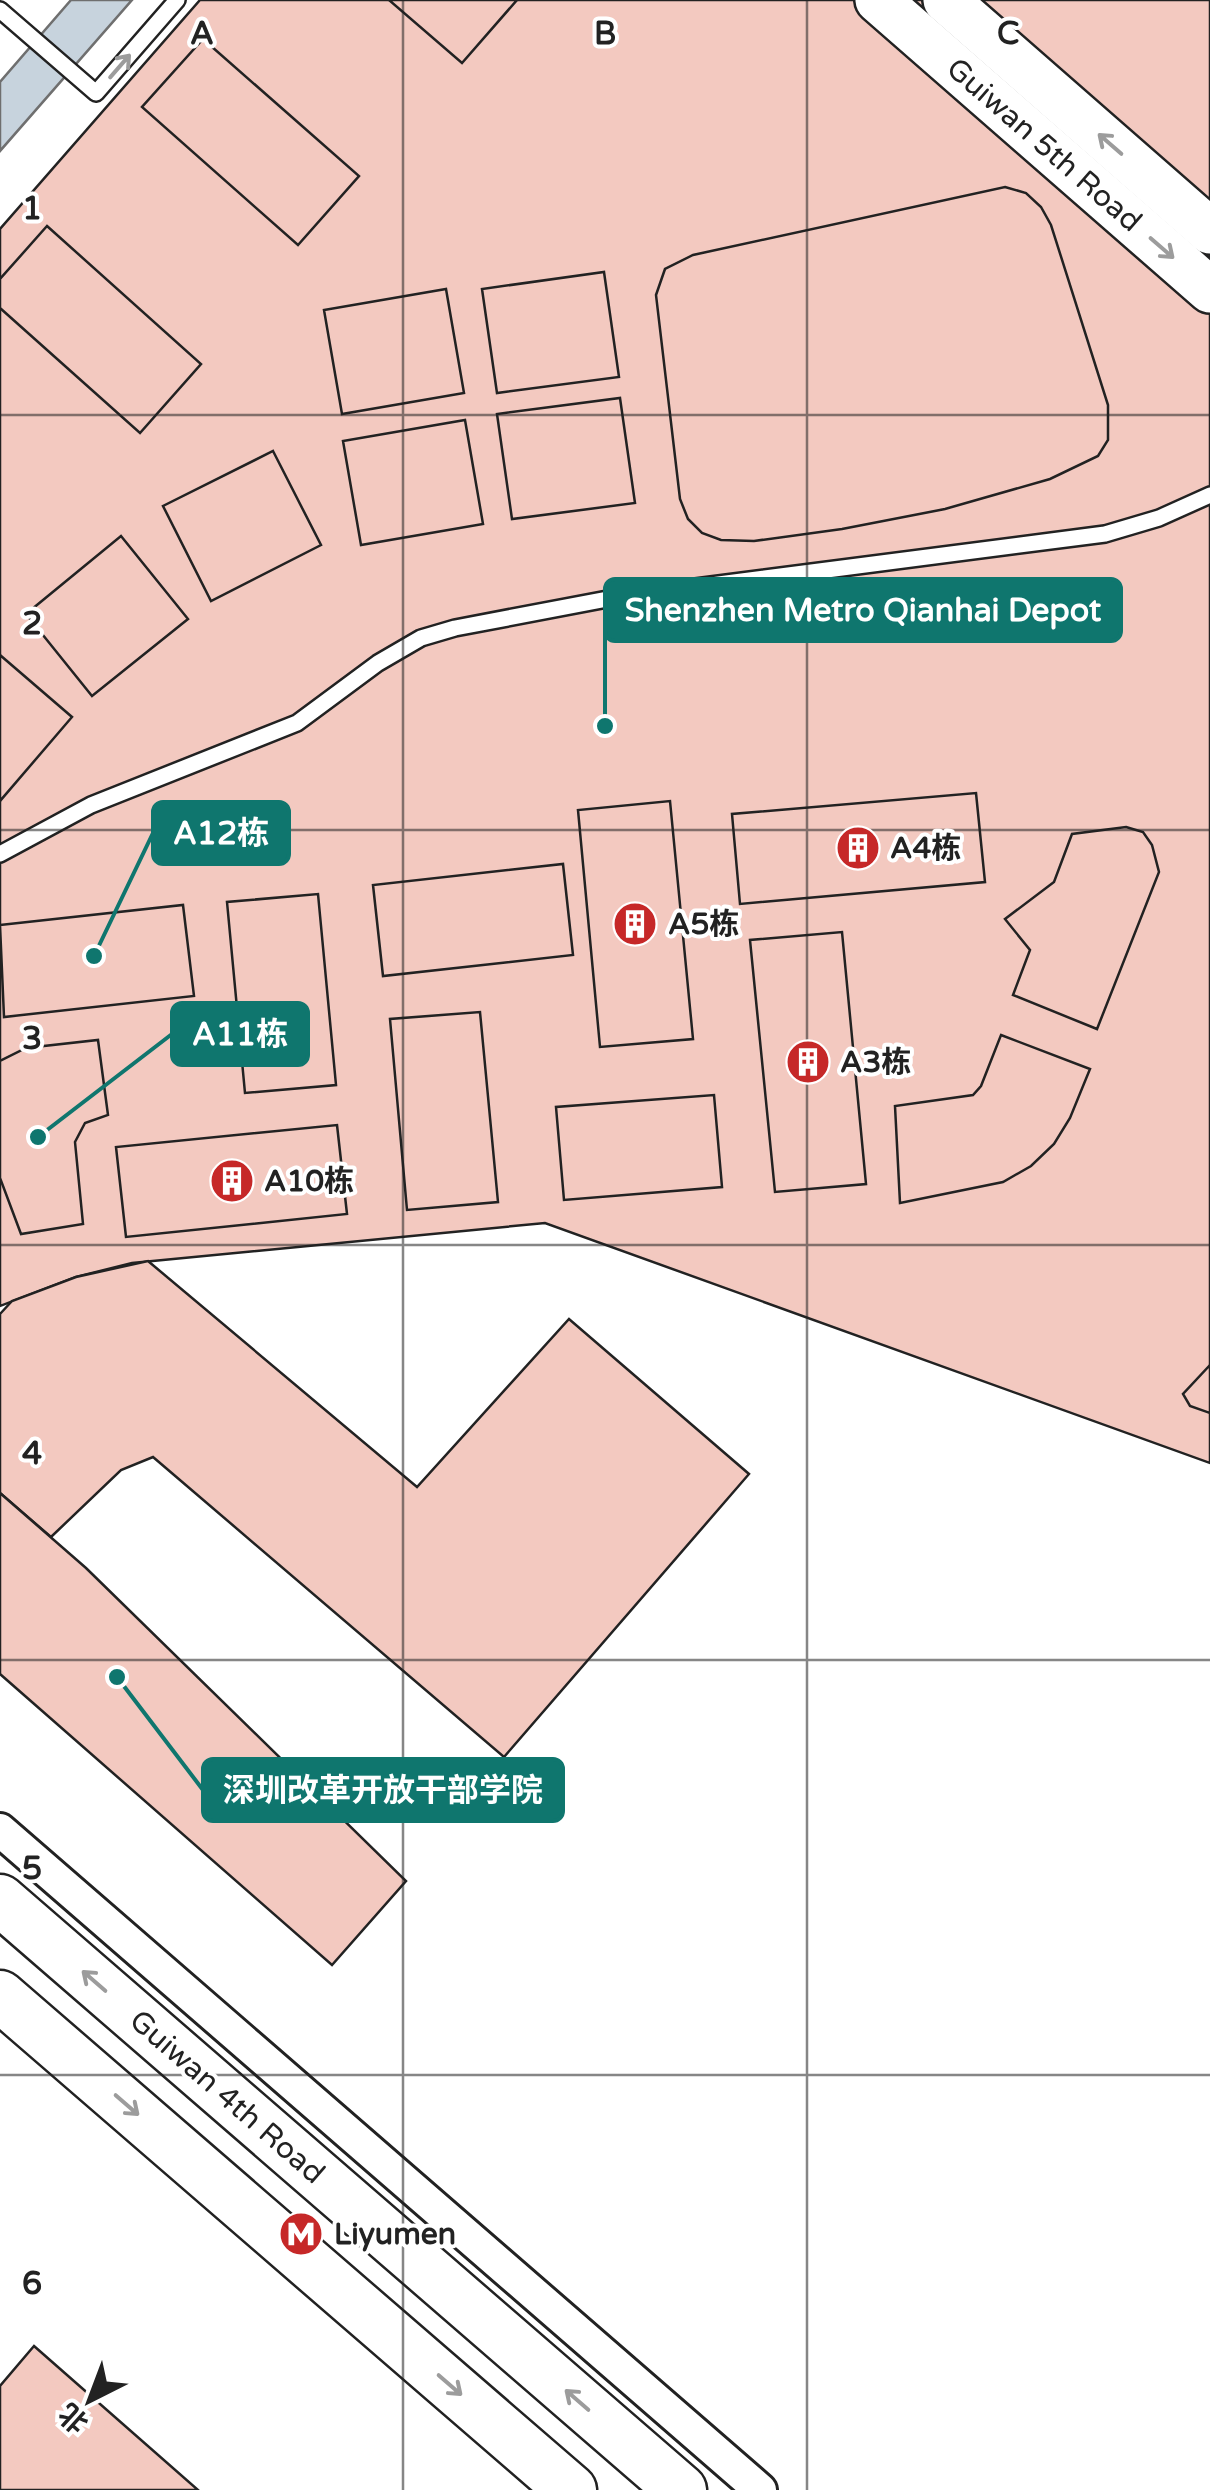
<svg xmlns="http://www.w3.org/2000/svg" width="1210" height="2490" font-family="'Varela Round','Noto Sans SC',sans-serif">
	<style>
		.water { fill: #c7d3dd; stroke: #6f6f6f; stroke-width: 2.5 }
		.building { fill: #f3c9c0; stroke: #222; stroke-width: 2.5 }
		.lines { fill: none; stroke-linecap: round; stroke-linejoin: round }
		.lane-casing { stroke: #222; stroke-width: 20 }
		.street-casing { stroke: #222; stroke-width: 38 }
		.secondary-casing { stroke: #222; stroke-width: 50 }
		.primary-casing { stroke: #222; stroke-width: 55 }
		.lane { stroke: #fff; stroke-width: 15 }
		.street { stroke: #fff; stroke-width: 32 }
		.secondary { stroke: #fff; stroke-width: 45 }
		.primary { stroke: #fff; stroke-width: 50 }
		.oneway { stroke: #9c9c9c }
		.grid { fill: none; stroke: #222; stroke-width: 2.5; stroke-opacity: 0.55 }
		.labels { text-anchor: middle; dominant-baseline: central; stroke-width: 8; stroke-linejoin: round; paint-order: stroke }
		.street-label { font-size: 30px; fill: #222; stroke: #fff }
		.poi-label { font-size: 30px; font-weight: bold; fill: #222; stroke: #fff; text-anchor: start }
		.grid-label { font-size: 32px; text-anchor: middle; font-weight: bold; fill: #222; stroke: #fff; stroke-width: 8; stroke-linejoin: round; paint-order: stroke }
		.leader { fill: none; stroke: #0f766e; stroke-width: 4 }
		.callout-dot { fill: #0f766e; stroke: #fff; stroke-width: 4 }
		.callout { fill: #0f766e; stroke: #0f766e; stroke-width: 4 }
		.callout-label { font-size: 32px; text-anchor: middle; font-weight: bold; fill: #fff }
	</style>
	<rect width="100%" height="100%" fill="#fff"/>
	<path class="water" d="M 71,0 L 132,0 L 0,151 L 0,82 Z"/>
	<g class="building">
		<path d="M 200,0 L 1210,0 L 1210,1463 L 545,1223 L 132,1263 L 76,1277 L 0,1306 L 0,229 Z"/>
		<path d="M 389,0 L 517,0 L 462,63 Z"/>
		<path d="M 203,39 L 359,176 L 298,245 L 142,107 Z"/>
		<path d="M 1005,187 L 1026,193 L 1041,207 L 1051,225 L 1108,405 L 1108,440 L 1098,456 L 1050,479 L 945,509 L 842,529 L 754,541 L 721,540 L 702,533 L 688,519 L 680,499 L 656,295 L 665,269 L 693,255 Z"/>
		<path d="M 47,226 L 201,364 L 140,433 L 0,308 L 0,279 Z"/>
		<path d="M 604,272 L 619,377 L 497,393 L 482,289 Z"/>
		<path d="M 446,289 L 464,393 L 342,414 L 324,310 Z"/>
		<path d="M 620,398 L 635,503 L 512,519 L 497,414 Z"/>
		<path d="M 465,420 L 483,524 L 361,545 L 343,441 Z"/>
		<path d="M 273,451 L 321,545 L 211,601 L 163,506 Z"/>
		<path d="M 121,536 L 188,619 L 92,696 L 26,614 Z"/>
		<path d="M 0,655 L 72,717 L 0,801 Z"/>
		<path d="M 976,793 L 985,882 L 740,904 L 732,814 Z"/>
		<path d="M 670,801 L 693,1039 L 600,1047 L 578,810 Z"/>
		<path d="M 1126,827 L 1143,832 L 1152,845 L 1159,872 L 1097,1029 L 1013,995 L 1030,950 L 1005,919 L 1054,882 L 1072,834 Z"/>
		<path d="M 563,864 L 573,955 L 383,976 L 373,885 Z"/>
		<path d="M 318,894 L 336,1085 L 245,1093 L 227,902 Z"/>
		<path d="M 183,905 L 194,996 L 4,1017 L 0,925 Z"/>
		<path d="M 842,932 L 866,1184 L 775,1192 L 750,940 Z"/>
		<path d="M 480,1012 L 498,1202 L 407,1210 L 390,1019 Z"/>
		<path d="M 1001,1035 L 1090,1069 L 1070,1118 L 1054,1144 L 1031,1166 L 1003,1182 L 900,1203 L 895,1106 L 973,1095 L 981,1086 Z"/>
		<path d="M 98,1040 L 108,1115 L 85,1123 L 75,1142 L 83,1224 L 21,1234 L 0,1178 L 0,1061 L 26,1048 Z"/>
		<path d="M 714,1095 L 722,1187 L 564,1200 L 556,1107 Z"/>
		<path d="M 337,1125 L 347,1214 L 126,1237 L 116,1147 Z"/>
		<path d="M 148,1261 L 417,1487 L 569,1319 L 749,1474 L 504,1757 L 153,1457 L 121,1470 L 51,1537 L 0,1493 L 0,1314 L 12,1301 L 76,1277 Z"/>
		<path d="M 1210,1365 L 1210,1413 L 1190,1406 L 1183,1394 Z"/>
		<path d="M 0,1493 L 86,1568 L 406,1881 L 332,1965 L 0,1674 Z"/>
		<path d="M 34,2346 L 198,2490 L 0,2490 L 0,2386 Z"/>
	</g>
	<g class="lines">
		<defs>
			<g id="lane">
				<path d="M 0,10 L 96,93 L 177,0"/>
				<path d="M 0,854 L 91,805 L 297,723 L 378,663 L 421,638 L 455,628 L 618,597 L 1105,534 L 1159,518 L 1210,495"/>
			</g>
			<path id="street" d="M 0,1830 L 760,2490"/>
			<g id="secondary">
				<path d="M 878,0 L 1210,290"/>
				<path d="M 946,0 L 1210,231"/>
			</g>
			<g id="primary">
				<path d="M 0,1900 L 681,2490"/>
				<path d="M 0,1996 L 571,2490"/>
			</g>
		</defs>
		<use href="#lane" class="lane-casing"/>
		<use href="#street" class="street-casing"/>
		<use href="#secondary" class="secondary-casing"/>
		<use href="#primary" class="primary-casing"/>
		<use href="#lane" class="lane"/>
		<use href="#street" class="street"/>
		<use href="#secondary" class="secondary"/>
		<use href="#primary" class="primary"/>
	</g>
	<defs><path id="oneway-shaft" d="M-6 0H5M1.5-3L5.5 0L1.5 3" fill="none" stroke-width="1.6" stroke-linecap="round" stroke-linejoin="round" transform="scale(2.5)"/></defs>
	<g class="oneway">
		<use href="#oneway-shaft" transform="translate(120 66) rotate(-49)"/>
		<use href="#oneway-shaft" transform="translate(1110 144) rotate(-139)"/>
		<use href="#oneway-shaft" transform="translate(1162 248) rotate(41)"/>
		<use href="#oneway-shaft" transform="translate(94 1981) rotate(-139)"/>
		<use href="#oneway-shaft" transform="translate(127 2105) rotate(41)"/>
		<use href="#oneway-shaft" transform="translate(450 2385) rotate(41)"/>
		<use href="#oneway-shaft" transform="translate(577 2400) rotate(-139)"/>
	</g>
	<path class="grid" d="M 403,0 L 403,2490M 807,0 L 807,2490M 0,415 L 1210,415M 0,830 L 1210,830M 0,1245 L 1210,1245M 0,1660 L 1210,1660M 0,2075 L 1210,2075"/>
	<defs>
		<symbol id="building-disc" viewBox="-11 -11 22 22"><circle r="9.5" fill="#c62828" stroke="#fff"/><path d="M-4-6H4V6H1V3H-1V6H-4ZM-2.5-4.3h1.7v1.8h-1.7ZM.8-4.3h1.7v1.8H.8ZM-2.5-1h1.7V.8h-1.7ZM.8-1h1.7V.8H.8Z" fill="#fff"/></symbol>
		<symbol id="metro-disc" viewBox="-11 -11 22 22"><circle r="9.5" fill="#c62828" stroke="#fff"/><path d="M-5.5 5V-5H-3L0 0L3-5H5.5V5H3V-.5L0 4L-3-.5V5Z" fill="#fff"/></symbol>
	</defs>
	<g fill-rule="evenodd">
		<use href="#building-disc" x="833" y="823" width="50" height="50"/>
		<use href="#building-disc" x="610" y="899" width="50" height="50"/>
		<use href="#building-disc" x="783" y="1037" width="50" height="50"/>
		<use href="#building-disc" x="207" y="1156" width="50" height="50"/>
		<use href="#metro-disc" x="276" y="2209" width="50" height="50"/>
	</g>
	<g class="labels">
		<g class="street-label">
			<text transform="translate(1044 145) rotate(41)">Guiwan 5th Road</text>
			<text transform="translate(227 2097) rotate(41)">Guiwan 4th Road</text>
		</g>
		<g class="poi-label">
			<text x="890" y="848">A4栋</text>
			<text x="668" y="924">A5栋</text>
			<text x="840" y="1062">A3栋</text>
			<text x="264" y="1181">A10栋</text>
			<text x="334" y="2234">Liyumen</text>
		</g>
	</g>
	<g class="grid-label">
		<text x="202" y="44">A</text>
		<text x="605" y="44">B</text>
		<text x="1008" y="44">C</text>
		<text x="32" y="219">1</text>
		<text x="32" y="634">2</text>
		<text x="32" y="1049">3</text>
		<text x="32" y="1464">4</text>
		<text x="32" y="1879">5</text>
		<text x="32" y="2294">6</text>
	</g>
	<path class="leader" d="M605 726L605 610M94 956L153 833M38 1137L172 1034M117 1677L203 1790"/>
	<g class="callout-dot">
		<circle cx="605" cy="726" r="10"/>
		<circle cx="94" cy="956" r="10"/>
		<circle cx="38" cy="1137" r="10"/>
		<circle cx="117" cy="1677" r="10"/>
	</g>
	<g class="callout">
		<rect x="605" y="579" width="516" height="62" rx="10"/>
		<rect x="153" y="802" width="136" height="62" rx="10"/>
		<rect x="172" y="1003" width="136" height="62" rx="10"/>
		<rect x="203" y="1759" width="360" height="62" rx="10"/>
	</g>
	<g class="callout-label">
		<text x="863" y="621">Shenzhen Metro Qianhai Depot</text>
		<text x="221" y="844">A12栋</text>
		<text x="240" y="1045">A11栋</text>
		<text x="383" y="1801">深圳改革开放干部学院</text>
	</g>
	<g transform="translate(90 2400) rotate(222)" stroke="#ffffff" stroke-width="8" paint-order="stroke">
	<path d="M0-8L18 38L0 25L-18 38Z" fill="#222222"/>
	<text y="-15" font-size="28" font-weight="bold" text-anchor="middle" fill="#222222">北</text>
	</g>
</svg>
